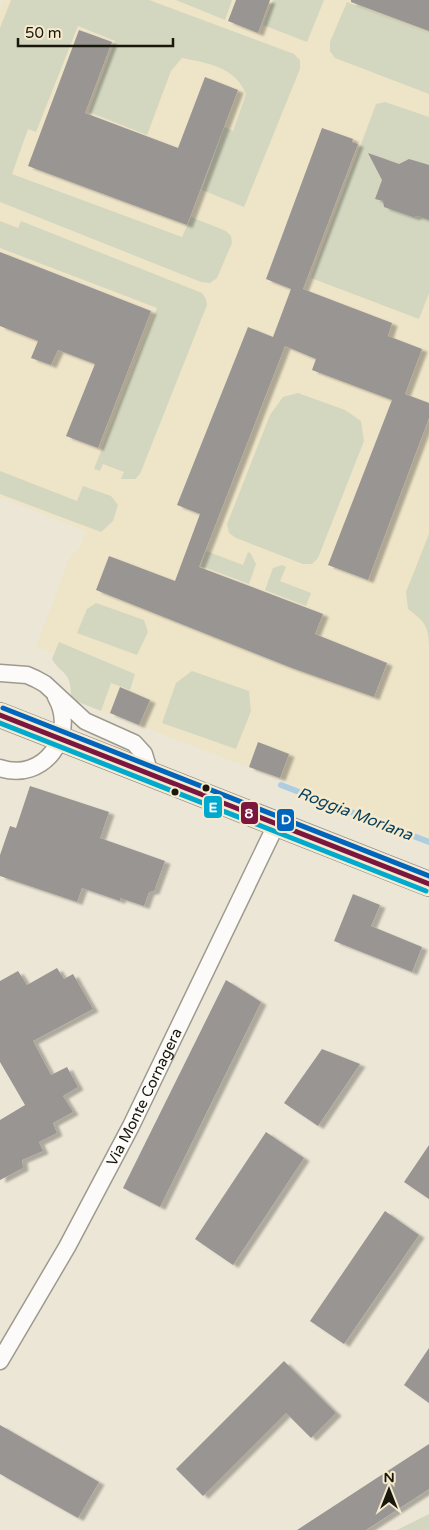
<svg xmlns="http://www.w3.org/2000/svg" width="429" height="1530" font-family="'Varela Round',sans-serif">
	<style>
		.built { fill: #eee4c8 }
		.green { fill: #d3d7bf }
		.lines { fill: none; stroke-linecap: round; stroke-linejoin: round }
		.stream { stroke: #aecdde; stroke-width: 6 }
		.building { fill: #999592; filter: url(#shadow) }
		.minor-casing { stroke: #9f9a8e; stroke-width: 19 }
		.secondary-casing { stroke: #9f9a8e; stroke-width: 26 }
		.minor { stroke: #fcfbf9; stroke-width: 16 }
		.secondary { stroke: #f5f4f5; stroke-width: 24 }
		.bus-1-casing { stroke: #f5eacd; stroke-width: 9 }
		.bus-2-casing { stroke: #f5eacd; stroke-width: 9 }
		.bus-3-casing { stroke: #f5eacd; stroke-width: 9 }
		.bus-1 { stroke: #7b163e; stroke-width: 5 }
		.bus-2 { stroke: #00a9ce; stroke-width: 5 }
		.bus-3 { stroke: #0065bd; stroke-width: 5 }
		.bus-dot { fill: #1a170c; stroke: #f5eacd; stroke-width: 2 }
		.labels { text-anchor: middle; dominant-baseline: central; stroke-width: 5; stroke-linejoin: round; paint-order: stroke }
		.street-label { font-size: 15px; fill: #1a170c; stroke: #f5eacd }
		.water-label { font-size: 16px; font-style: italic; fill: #043e5e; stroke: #f5eacd }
		.line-badge { stroke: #f5eacd; stroke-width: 2 }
		.badge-label { font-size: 14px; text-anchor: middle; font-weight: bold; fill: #fff }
	</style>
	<defs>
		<filter id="shadow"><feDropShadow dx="5.5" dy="3" stdDeviation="1" flood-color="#0004"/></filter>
	</defs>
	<rect width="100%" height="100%" fill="#ece6d6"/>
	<path class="built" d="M 4,0 L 429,0 L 429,837 L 71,699 L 70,684 L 67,676 L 55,665 L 52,659 L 54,653 L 36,647 L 71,554 L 80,548 L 86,531 L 0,497 L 0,10 Z"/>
	<g class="green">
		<path d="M 11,0 L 149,0 L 294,54 L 300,60 L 300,69 L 244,207 L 202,190 L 224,127 L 233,131 L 246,94 C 235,67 208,63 182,58 L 171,71 L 147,135 L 89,112 L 115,41 L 78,26 L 36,132 L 28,129 L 12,174 L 182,237 L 191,217 L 226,231 L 231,236 L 232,243 L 217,278 L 210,283 L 201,282 L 0,202 L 0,28 Z"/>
		<path d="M 176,0 L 232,0 L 225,20 Z"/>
		<path d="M 273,0 L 324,0 L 307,42 L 263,25 Z"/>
		<path d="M 347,2 L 429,33 L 429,94 L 335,58 L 330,51 L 330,42 Z"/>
		<path d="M 385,102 L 429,117 L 429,293 L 419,319 L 311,278 L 376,104 Z"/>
		<path d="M 0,221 L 18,228 L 21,221 L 202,293 L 206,299 L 207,305 L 140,474 L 135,479 L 121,479 L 124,472 L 103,464 L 100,471 L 94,469 L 157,308 L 0,248 Z"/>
		<path d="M 298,393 L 345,410 L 361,421 L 364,441 L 318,558 L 312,564 L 303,564 L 236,538 L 229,533 L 227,524 L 270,415 L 283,397 Z"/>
		<path d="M 0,471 L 77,501 L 83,486 L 111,496 L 118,505 L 113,521 L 101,532 L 0,494 Z"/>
		<path d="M 429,534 L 429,646 C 429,626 424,621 408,609 L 406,592 Z"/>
		<path d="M 206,551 L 243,565 L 248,552 L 251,554 L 256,564 L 249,584 L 201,566 Z"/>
		<path d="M 282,565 L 286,567 L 280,581 L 311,593 L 306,606 L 265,590 L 273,568 Z"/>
		<path d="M 96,603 L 144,620 L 148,632 L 137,655 L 77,633 L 87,609 Z"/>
		<path d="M 59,642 L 135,674 L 130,690 L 111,683 L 101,711 L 71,699 C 71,692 71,685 68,678 C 64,671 56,667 52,659 Z"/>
		<path d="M 192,671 L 249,691 L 251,711 L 236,749 L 162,723 L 176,683 Z"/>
		<path d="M 429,1514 L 429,1530 L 397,1530 Z"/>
	</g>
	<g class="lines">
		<path class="stream" d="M 281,785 L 429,842"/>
	</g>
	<g class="building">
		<path d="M 236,0 L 270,0 L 258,33 L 228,21 Z"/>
		<path d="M 351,0 L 429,0 L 429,31 L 351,2 Z"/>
		<path d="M 79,30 L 112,42 L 85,113 L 178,148 L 205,77 L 238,90 L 187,225 L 28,166 Z"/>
		<path d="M 322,128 L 353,139 L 352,142 L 358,144 L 303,289 L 392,323 L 388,336 L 422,349 L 405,394 L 429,403 L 429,418 L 368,580 L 328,565 L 392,400 L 312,370 L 316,359 L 285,346 L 199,567 L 323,614 L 315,634 L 387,663 L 374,697 L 292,668 L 96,590 L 109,556 L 175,581 L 200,514 L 177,505 L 248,327 L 273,337 L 291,289 L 266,279 Z"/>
		<path d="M 368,153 L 399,164 L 409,159 L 429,165 L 429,220 L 418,216 L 413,217 L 384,207 L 383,201 L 375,199 L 382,180 Z"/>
		<path d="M 0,252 L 151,311 L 98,448 L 66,436 L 95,364 L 58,350 L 51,365 L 31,358 L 38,341 L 0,326 Z"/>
		<path d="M 120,687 L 150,700 L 139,725 L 110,713 Z"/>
		<path d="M 258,742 L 289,754 L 280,778 L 249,767 Z"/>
		<path d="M 30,786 L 109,812 L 100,838 L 165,861 L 154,891 L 149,892 L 144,906 L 120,898 L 120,901 L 82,888 L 77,902 L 0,876 L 0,855 L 10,826 L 16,828 Z"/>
		<path d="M 353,894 L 380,905 L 371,926 L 422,947 L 412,972 L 334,941 Z"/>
		<path d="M 57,968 L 64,979 L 73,974 L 93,1009 L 33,1041 L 51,1075 L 67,1067 L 78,1087 L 63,1096 L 73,1112 L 53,1123 L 57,1133 L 39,1142 L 43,1151 L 22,1160 L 23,1168 L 0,1180 L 0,1120 L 25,1105 L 0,1062 L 0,981 L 18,971 L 27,985 Z"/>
		<path d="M 226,980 L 261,1002 L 160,1207 L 123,1188 Z"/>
		<path d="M 322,1049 L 360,1064 L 318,1126 L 284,1103 Z"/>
		<path d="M 266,1132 L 304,1158 L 233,1265 L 195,1239 Z"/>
		<path d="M 429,1145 L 429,1199 L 404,1182 Z"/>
		<path d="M 385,1211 L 419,1235 L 344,1344 L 310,1321 Z"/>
		<path d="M 429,1348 L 429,1403 L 404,1385 Z"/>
		<path d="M 284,1361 L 336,1413 L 311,1438 L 286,1413 L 203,1496 L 176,1469 Z"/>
		<path d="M 0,1425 L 99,1482 L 78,1518 L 0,1474 Z"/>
		<path d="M 429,1444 L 429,1489 L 366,1530 L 297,1530 Z"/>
	</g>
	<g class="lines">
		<defs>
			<g id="minor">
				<path d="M 0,673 L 27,675 L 36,679 L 45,684 L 85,721 L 134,743 L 144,754 L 150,774"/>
				<path d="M 0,768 C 43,783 78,735 56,697"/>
				<path id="s1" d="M 0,1361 L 67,1247 L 131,1126 L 276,825"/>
			</g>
			<path id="secondary" d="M 0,715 L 429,884"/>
		</defs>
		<use href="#minor" class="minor-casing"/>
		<use href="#secondary" class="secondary-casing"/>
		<use href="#minor" class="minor"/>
		<use href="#secondary" class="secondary"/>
		<defs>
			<path id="bus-1" d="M 0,715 L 429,884"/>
			<path id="bus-2" d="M 0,723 L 426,891"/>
			<path id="bus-3" d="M 3,708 L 429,876"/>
		</defs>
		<use href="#bus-1" class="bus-1-casing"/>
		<use href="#bus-2" class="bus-2-casing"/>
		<use href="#bus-3" class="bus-3-casing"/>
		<use href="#bus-1" class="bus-1"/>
		<use href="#bus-2" class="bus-2"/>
		<use href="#bus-3" class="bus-3"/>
	</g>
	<g class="bus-dot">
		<circle cx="206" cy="788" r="4.5"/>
		<circle cx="175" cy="792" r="4.5"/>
	</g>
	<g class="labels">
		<g class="street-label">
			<text stroke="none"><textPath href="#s1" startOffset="301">Via Monte Cornagera</textPath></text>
		</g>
		<g class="water-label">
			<text transform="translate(355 814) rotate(21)">Roggia Morlana</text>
		</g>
	</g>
	<g class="line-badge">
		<rect x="203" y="795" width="20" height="24" rx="5" fill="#00a9ce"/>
		<rect x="240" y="801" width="19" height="24" rx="5" fill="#7b163e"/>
		<rect x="276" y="808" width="19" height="24" rx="5" fill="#0065bd"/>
	</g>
	<g class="badge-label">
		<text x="213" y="812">E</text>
		<text x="249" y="818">8</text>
		<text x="286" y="824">D</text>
	</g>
	<g transform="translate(389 1490)" stroke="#f5eacd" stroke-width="4" paint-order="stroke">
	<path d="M0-4L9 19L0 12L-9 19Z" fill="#1a170c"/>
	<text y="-8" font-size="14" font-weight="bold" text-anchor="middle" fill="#1a170c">N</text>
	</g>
	<path d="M18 38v8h155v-8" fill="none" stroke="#1a170c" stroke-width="2.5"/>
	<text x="25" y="38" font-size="15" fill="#1a170c" stroke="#f5eacd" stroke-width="4" paint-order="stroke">50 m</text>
</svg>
